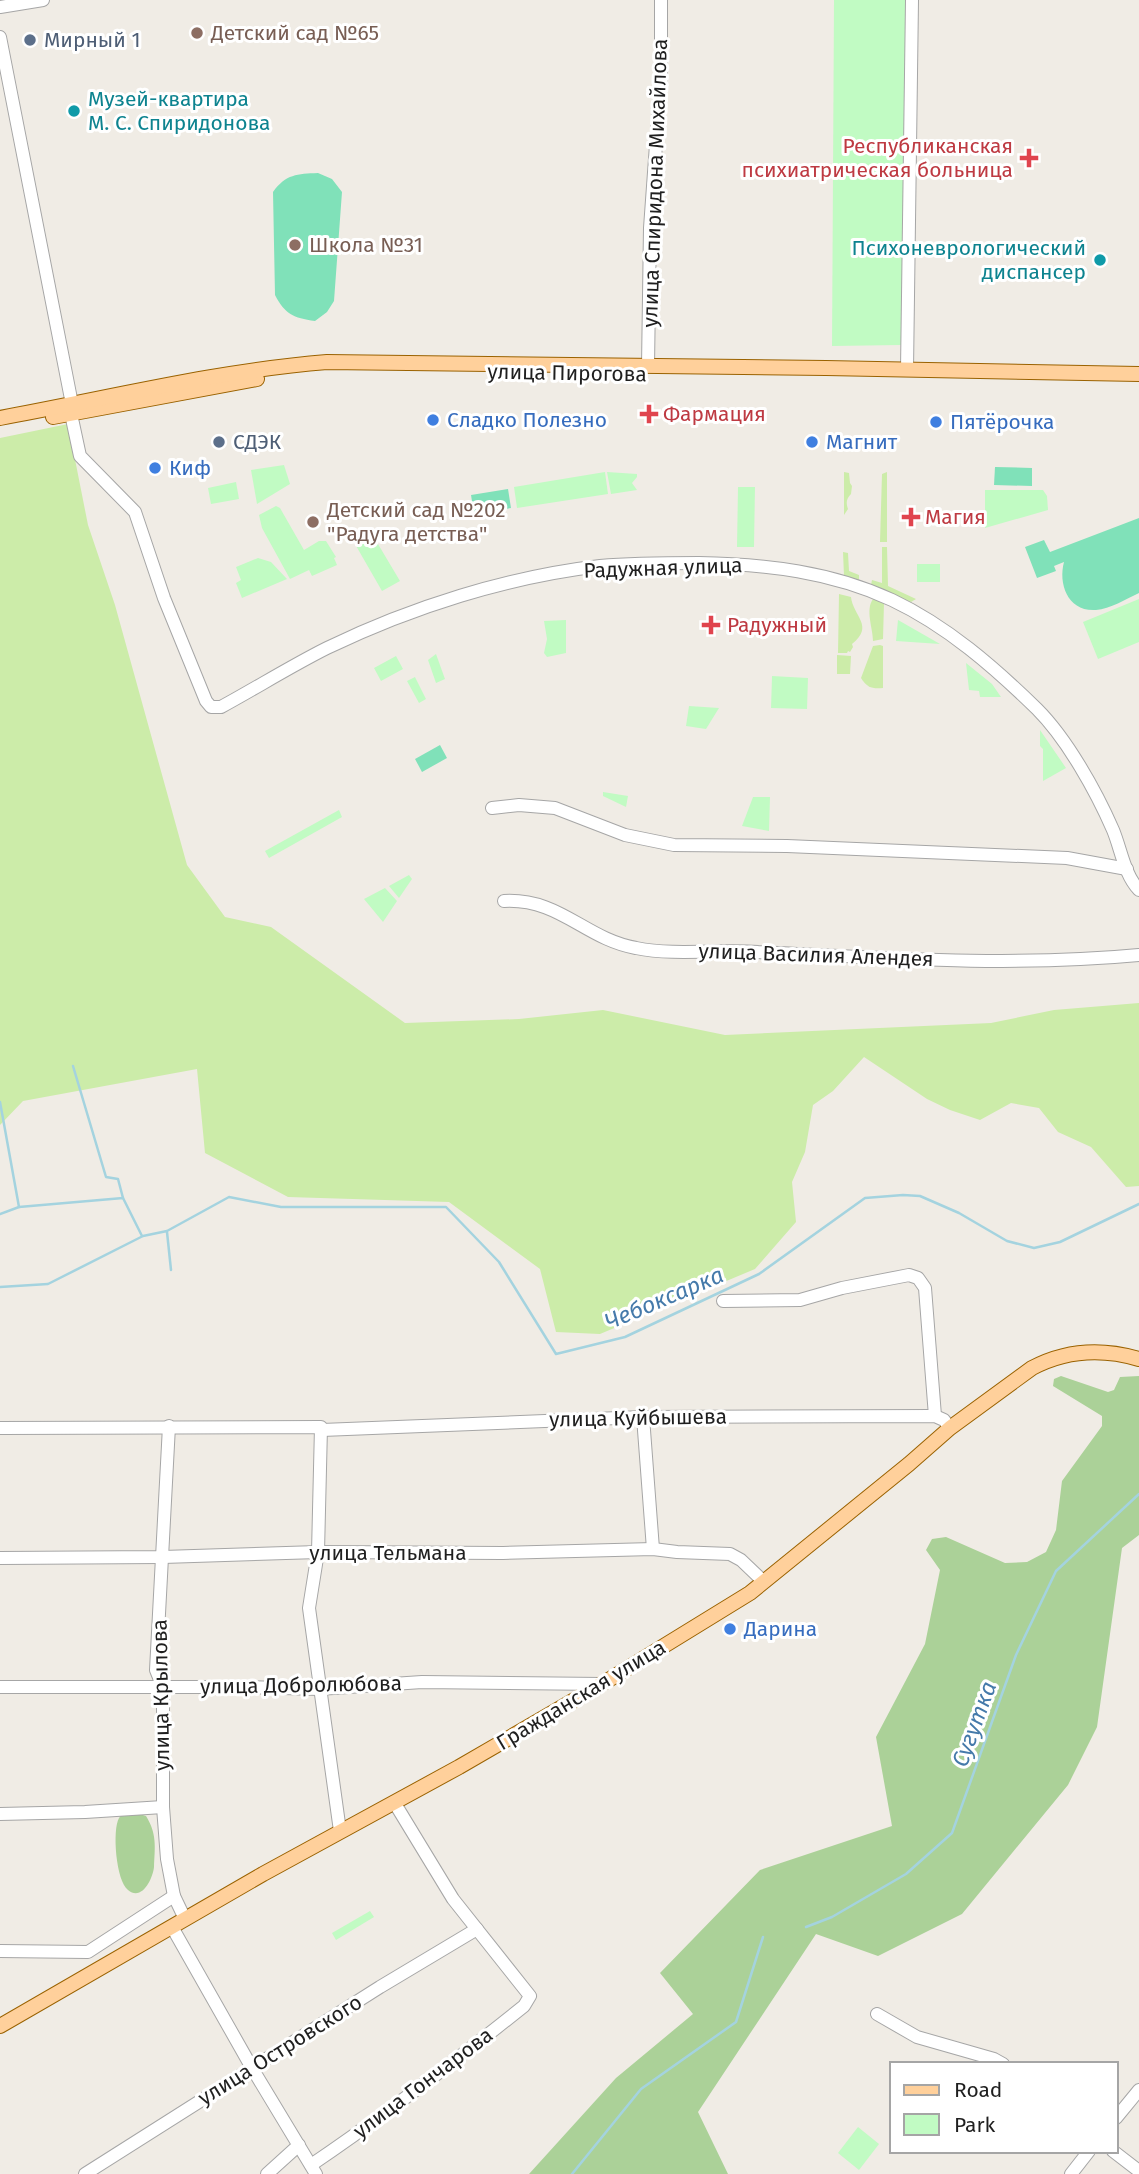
<svg xmlns="http://www.w3.org/2000/svg" width="1139" height="2174" font-family="'Fira Sans',sans-serif">
	<style>
		.grass { fill: #cceca9 }
		.forest { fill: #abd198 }
		.park { fill: #c1fbc3 }
		.pitch { fill: #80e1b9 }
		.lines { fill: none; stroke-linecap: round; stroke-linejoin: round }
		.stream { stroke: #a4d3df; stroke-width: 2.5 }
		.minor-casing { stroke: #a6a6a6; stroke-width: 14 }
		.major-casing { stroke: #9a6200; stroke-width: 16 }
		.minor { stroke: #fff; stroke-width: 12 }
		.major { stroke: #ffd09b; stroke-width: 14 }
		.education-dot { fill: #8d6e63; stroke: #fff; stroke-width: 2.5 }
		.service-dot { fill: #5c6f8a; stroke: #fff; stroke-width: 2.5 }
		.culture-dot { fill: #0f9aa8; stroke: #fff; stroke-width: 2.5 }
		.health-dot { fill: #e0444e; stroke: #fff; stroke-width: 2.5 }
		.shop-dot { fill: #3f7fe0; stroke: #fff; stroke-width: 2.5 }
		.labels { text-anchor: middle; dominant-baseline: central; stroke-width: 6; stroke-linejoin: round; paint-order: stroke }
		.education-label { font-size: 21px; fill: #785e54; stroke: #fff; text-anchor: start }
		.service-label { font-size: 21px; fill: #4e5e75; stroke: #fff; text-anchor: start }
		.culture-label { font-size: 21px; fill: #0d838f; stroke: #fff; text-anchor: start }
		.health-label { font-size: 21px; fill: #be3a42; stroke: #fff; text-anchor: start }
		.street-label { font-size: 21px; fill: #1f1f1f; stroke: #fff }
		.shop-label { font-size: 21px; fill: #366cbe; stroke: #fff; text-anchor: start }
		.water-label { font-size: 23px; font-style: italic; fill: #457aaa; stroke: #fff }
	</style>
	<rect width="100%" height="100%" fill="#f0ece5"/>
	<g class="grass">
		<path d="M 68,424 L 88,525 L 115,605 L 187,865 L 225,917 L 271,927 L 405,1023 L 519,1019 L 603,1010 L 725,1035 L 991,1023 L 1054,1010 L 1139,1003 L 1139,1186 L 1126,1187 L 1091,1147 L 1058,1132 L 1039,1108 L 1011,1103 L 980,1120 L 950,1110 L 927,1099 L 864,1057 L 833,1091 L 813,1105 L 805,1152 L 792,1182 L 796,1222 L 755,1269 L 600,1334 L 556,1332 L 540,1269 L 449,1202 L 288,1197 L 205,1153 L 197,1069 L 23,1101 L 0,1125 L 0,438 Z"/>
		<path d="M 844,472 L 849,473 L 850,483 L 852,486 L 851,494 C 846,499 846,503 848,509 L 844,515 Z"/>
		<path d="M 887,472 L 887,542 L 880,542 L 882,474 Z"/>
		<path d="M 882,547 L 887,547 L 888,586 L 916,599 L 911,602 L 871,585 L 872,580 L 882,583 Z"/>
		<path d="M 843,552 L 848,553 L 849,571 L 859,575 L 859,580 L 844,576 Z"/>
		<path d="M 839,594 L 851,597 C 853,616 875,626 852,644 L 853,647 L 850,652 L 848,651 L 847,653 L 838,653 Z"/>
		<path d="M 873,599 L 884,603 L 883,639 L 873,641 C 873,628 865,610 873,599 Z"/>
		<path d="M 880,645 L 883,646 L 883,688 C 873,689 867,688 861,678 L 873,646 Z"/>
		<path d="M 837,655 L 851,656 L 850,674 L 837,674 Z"/>
	</g>
	<g class="forest">
		<path d="M 1061,1376 L 1108,1392 L 1114,1390 L 1120,1377 L 1139,1376 L 1139,1535 L 1122,1548 L 1097,1727 L 1068,1785 L 962,1914 L 878,1956 L 816,1934 L 698,2112 L 728,2174 L 529,2174 L 616,2078 L 693,2014 L 660,1973 L 760,1870 L 892,1826 L 876,1737 L 925,1644 L 940,1570 L 926,1550 L 932,1539 L 946,1537 L 1005,1563 L 1027,1562 L 1046,1552 L 1056,1530 L 1062,1481 L 1102,1426 L 1102,1416 L 1053,1386 L 1054,1379 Z"/>
		<path d="M 133,1812 L 146,1816 C 157,1834 155,1846 154,1867 C 153,1878 142,1902 128,1890 C 116,1881 112,1830 119,1818 C 123,1812 128,1813 133,1812 Z"/>
	</g>
	<g class="park">
		<path d="M 834,0 L 906,0 L 901,345 L 832,346 Z"/>
		<path d="M 284,465 L 290,484 L 257,504 L 251,470 Z"/>
		<path d="M 605,472 L 608,494 L 517,508 L 514,487 Z"/>
		<path d="M 607,472 L 637,474 L 637,477 L 632,483 L 637,490 L 611,494 Z"/>
		<path d="M 236,482 L 239,499 L 211,504 L 208,488 Z"/>
		<path d="M 738,487 L 755,487 L 754,547 L 737,547 Z"/>
		<path d="M 985,490 L 1043,490 L 1047,496 L 1048,510 L 985,528 Z"/>
		<path d="M 276,506 L 280,508 L 304,550 L 319,541 L 326,541 L 336,557 L 334,558 L 337,565 L 312,576 L 309,570 L 290,579 L 262,528 L 259,515 Z"/>
		<path d="M 372,534 L 400,581 L 382,591 L 355,544 Z"/>
		<path d="M 258,558 L 271,562 L 287,579 L 242,598 L 236,583 L 241,580 L 236,567 Z"/>
		<rect x="917" y="564" width="23" height="18"/>
		<path d="M 1139,599 L 1139,642 L 1098,659 L 1083,622 Z"/>
		<path d="M 566,620 L 566,653 L 547,657 L 544,653 L 547,639 L 544,621 Z"/>
		<path d="M 898,620 L 940,644 L 896,641 Z"/>
		<path d="M 436,654 L 445,679 L 436,683 L 428,660 Z"/>
		<path d="M 396,656 L 403,669 L 381,681 L 374,668 Z"/>
		<path d="M 966,663 L 992,684 L 1001,697 L 980,697 L 979,691 L 969,690 Z"/>
		<path d="M 772,676 L 808,678 L 807,709 L 771,708 Z"/>
		<path d="M 415,677 L 426,699 L 419,703 L 407,681 Z"/>
		<path d="M 689,706 L 719,708 L 706,729 L 686,726 Z"/>
		<path d="M 1040,730 L 1066,768 L 1043,781 L 1043,749 L 1040,746 Z"/>
		<path d="M 603,792 L 628,796 L 626,807 L 603,796 Z"/>
		<path d="M 753,797 L 770,797 L 769,831 L 742,826 Z"/>
		<path d="M 339,810 L 342,817 L 269,858 L 265,851 Z"/>
		<path d="M 409,875 L 412,879 L 399,898 L 389,886 Z"/>
		<path d="M 385,888 L 397,901 L 383,922 L 364,899 Z"/>
		<path d="M 370,1911 L 374,1917 L 336,1940 L 332,1933 Z"/>
		<path d="M 858,2127 L 879,2144 L 859,2170 L 838,2153 Z"/>
	</g>
	<g class="pitch">
		<path d="M 318,173 L 332,179 L 342,192 L 334,301 L 327,312 L 315,321 C 293,318 285,314 275,295 L 273,192 C 286,174 297,174 318,173 Z"/>
		<path d="M 995,467 L 1032,468 L 1032,486 L 994,485 Z"/>
		<path d="M 508,489 L 511,508 L 474,514 L 471,495 Z"/>
		<path d="M 1139,518 L 1139,593 C 1126,599 1110,609 1096,610 C 1068,612 1058,584 1064,562 L 1054,566 L 1056,571 L 1037,578 L 1025,547 L 1044,540 L 1050,552 Z"/>
		<path d="M 440,745 L 447,758 L 422,772 L 415,759 Z"/>
	</g>
	<g class="lines">
		<g class="stream">
			<path d="M 73,1066 L 106,1177 L 118,1179 L 123,1198"/>
			<path d="M 0,1102 L 19,1207"/>
			<path d="M 0,1214 L 19,1207 L 123,1198 L 142,1236"/>
			<path d="M 167,1232 L 171,1270"/>
			<path d="M 0,1287 L 48,1284 L 143,1236 L 167,1231 L 229,1197 L 281,1207 L 446,1207 L 499,1262 L 556,1354 L 625,1337 L 759,1274 L 865,1198 L 903,1195 L 920,1196 L 959,1213 L 1007,1241 L 1034,1248 L 1060,1242 L 1139,1204"/>
			<path d="M 806,1927 L 832,1917 L 906,1874 L 952,1833 L 1016,1655 L 1056,1571 L 1139,1494"/>
			<path d="M 572,2174 L 641,2089 L 736,2022 L 763,1937"/>
		</g>
		<defs>
			<g id="minor">
				<path d="M 0,7 L 43,0"/>
				<path d="M 0,37 L 72,404"/>
				<path d="M 648,366 L 650,228 L 661,75 L 661,0"/>
				<path d="M 907,370 L 912,0"/>
				<path d="M 71,414 L 80,456 L 135,512 L 164,598 L 206,701 L 211,707 L 221,707 C 256,688 291,666 327,648 C 412,607 507,577 600,566 C 633,563 666,563 699,563 C 766,564 832,572 892,600 C 947,626 994,667 1037,709 C 1067,739 1096,791 1113,830 C 1121,849 1124,874 1139,890"/>
				<path d="M 492,808 L 519,805 L 555,808 L 625,835 L 674,845 L 787,846 L 1067,858 L 1127,869"/>
				<path d="M 504,901 C 560,898 585,939 636,948 C 676,956 718,949 758,952 C 883,958 1015,967 1139,955"/>
				<path d="M 723,1301 L 800,1300 L 842,1288 L 909,1275 L 918,1278 L 925,1288 L 935,1416"/>
				<path d="M 643,1417 L 653,1549"/>
				<path d="M 169,1426 L 156,1670 L 163,1687 L 163,1807 L 167,1859 L 174,1896 L 185,1919"/>
				<path d="M 0,1428 L 321,1427 L 318,1552 L 309,1608 L 340,1831"/>
				<path d="M 322,1430 L 643,1417 L 935,1416 L 944,1420 L 950,1428"/>
				<path d="M 0,1558 L 163,1557 L 318,1552 L 503,1553 L 653,1549 L 677,1552 L 730,1554 L 741,1560 L 764,1582"/>
				<path d="M 0,1687 L 246,1687 L 319,1689 L 422,1682 L 602,1684"/>
				<path d="M 0,1814 L 85,1812 L 163,1807"/>
				<path d="M 172,1927 L 252,2068 L 316,2174"/>
				<path d="M 0,1951 L 88,1952 L 174,1896"/>
				<path d="M 877,2014 L 917,2037 L 994,2059 L 1003,2064"/>
				<path d="M 1116,2118 L 1139,2090"/>
				<path d="M 1113,2151 L 1139,2171"/>
				<path d="M 311,2165 C 385,2115 454,2062 524,2006 L 530,1996 L 453,1899 L 394,1802"/>
				<path d="M 85,2174 L 380,1987 L 477,1929"/>
				<path d="M 267,2174 L 299,2145"/>
				<path d="M 1071,2174 L 1089,2151"/>
			</g>
			<g id="major">
				<path d="M 53,417 L 257,379"/>
				<path d="M 0,418 C 109,398 216,371 327,362 L 826,368 L 1139,374"/>
				<path d="M 0,2026 L 263,1874 L 459,1767 L 602,1684 L 750,1593 L 909,1464 L 950,1428 L 1032,1368 C 1066,1350 1102,1348 1139,1359"/>
			</g>
		</defs>
		<use href="#minor" class="minor-casing"/>
		<use href="#major" class="major-casing"/>
		<use href="#minor" class="minor"/>
		<use href="#major" class="major"/>
	</g>
	<g class="education-dot">
		<circle cx="197" cy="33" r="7"/>
		<circle cx="295" cy="245" r="7"/>
		<circle cx="313" cy="522" r="7"/>
	</g>
	<g class="service-dot">
		<circle cx="30" cy="40" r="7"/>
		<circle cx="219" cy="442" r="7"/>
	</g>
	<g class="culture-dot">
		<circle cx="74" cy="111" r="7"/>
		<circle cx="1100" cy="260" r="7"/>
	</g>
	<g class="health-dot">
		<path d="M1025.5 147.5h7v7h7v7h-7v7h-7v-7h-7v-7h7z"/>
		<path d="M645.5 403.5h7v7h7v7h-7v7h-7v-7h-7v-7h7z"/>
		<path d="M907.5 506.5h7v7h7v7h-7v7h-7v-7h-7v-7h7z"/>
		<path d="M707.5 614.5h7v7h7v7h-7v7h-7v-7h-7v-7h7z"/>
	</g>
	<g class="shop-dot">
		<circle cx="433" cy="420" r="7"/>
		<circle cx="936" cy="422" r="7"/>
		<circle cx="812" cy="442" r="7"/>
		<circle cx="155" cy="468" r="7"/>
		<circle cx="730" cy="1629" r="7"/>
	</g>
	<g class="labels">
		<g class="education-label">
			<text x="211" y="33">Детский сад №65</text>
			<text x="309" y="245">Школа №31</text>
			<text x="327" y="510">Детский сад №202<tspan x="327" dy="24">"Радуга детства"</tspan></text>
		</g>
		<g class="service-label">
			<text x="44" y="40">Мирный 1</text>
			<text x="233" y="442">СДЭК</text>
		</g>
		<g class="culture-label">
			<text x="88" y="99">Музей-квартира<tspan x="88" dy="24">М. С. Спиридонова</tspan></text>
			<text x="1086" y="248" text-anchor="end">Психоневрологический<tspan x="1086" dy="24">диспансер</tspan></text>
		</g>
		<g class="health-label">
			<text x="1013" y="146" text-anchor="end">Республиканская<tspan x="1013" dy="24">психиатрическая больница</tspan></text>
			<text x="663" y="414">Фармация</text>
			<text x="925" y="517">Магия</text>
			<text x="727" y="625">Радужный</text>
		</g>
		<g class="street-label">
			<text transform="translate(655 183) rotate(-88)">улица Спиридона Михайлова</text>
			<text transform="translate(567 373) rotate(1)">улица Пирогова</text>
			<text transform="translate(663 568) rotate(-2)">Радужная улица</text>
			<text transform="translate(816 955) rotate(2)">улица Василия Алендея</text>
			<text transform="translate(638 1418) rotate(-1)">улица Куйбышева</text>
			<text x="388" y="1553">улица Тельмана</text>
			<text transform="translate(301 1685) rotate(-1)">улица Добролюбова</text>
			<text transform="translate(161 1695) rotate(-91)">улица Крылова</text>
			<text transform="translate(581 1695) rotate(-31)">Гражданская улица</text>
			<text transform="translate(280 2050) rotate(-32)">улица Островского</text>
			<text transform="translate(423 2083) rotate(-37)">улица Гончарова</text>
		</g>
		<g class="shop-label">
			<text x="447" y="420">Сладко Полезно</text>
			<text x="950" y="422">Пятёрочка</text>
			<text x="826" y="442">Магнит</text>
			<text x="169" y="468">Киф</text>
			<text x="744" y="1629">Дарина</text>
		</g>
		<g class="water-label">
			<text transform="translate(664 1298) rotate(-23)">Чебоксарка</text>
			<text transform="translate(974 1724) rotate(-70)">Сугутка</text>
		</g>
	</g>
	<rect x="890" y="2062" width="228" height="91" fill="#ffffff" stroke="#a5a5a5" stroke-width="2"/>
	<rect x="904" y="2085" width="35" height="10" fill="#ffd09b" stroke="#a5a5a5" stroke-width="2"/>
	<text x="954" y="2097" font-size="21" fill="#1f1f1f">Road</text>
	<rect x="904" y="2114" width="35" height="21" fill="#c1fbc3" stroke="#a5a5a5" stroke-width="2"/>
	<text x="954" y="2132" font-size="21" fill="#1f1f1f">Park</text>
</svg>
